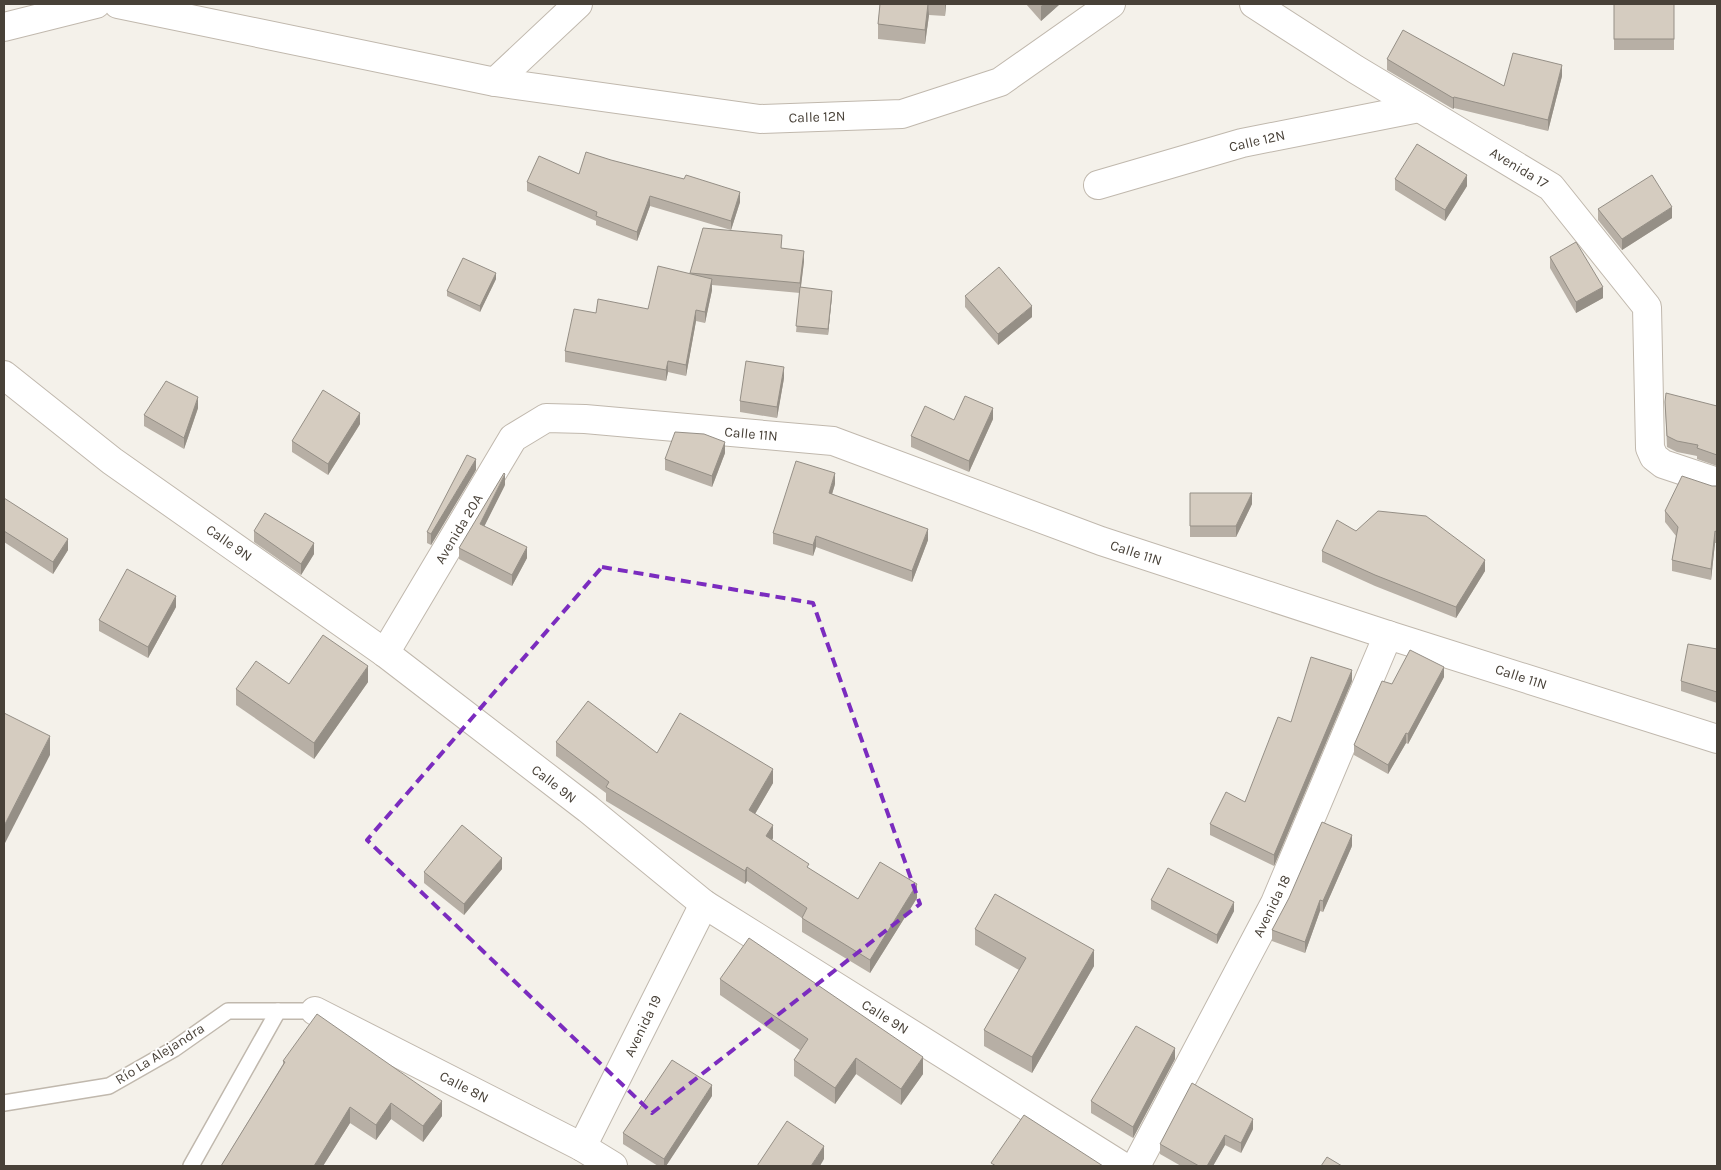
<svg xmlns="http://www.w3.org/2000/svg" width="1721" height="1170" font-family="Karla,sans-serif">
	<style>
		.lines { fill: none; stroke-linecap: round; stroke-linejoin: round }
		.lane-casing { stroke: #c0b8ad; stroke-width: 18 }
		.street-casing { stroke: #c0b8ad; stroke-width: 30 }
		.lane { stroke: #fff; stroke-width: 15 }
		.street { stroke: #fff; stroke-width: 28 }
		.wall { fill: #b7afa5 }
		.shaded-wall { fill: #958f86 }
		.building { fill: #d5ccc0; stroke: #958f86 }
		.marked { fill: none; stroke: #7b2cbf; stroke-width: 4; stroke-dasharray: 10 6; stroke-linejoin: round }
		.labels { text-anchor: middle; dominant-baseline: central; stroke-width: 4; stroke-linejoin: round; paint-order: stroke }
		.street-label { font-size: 14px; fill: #484138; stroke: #fff }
	</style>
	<rect width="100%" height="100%" fill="#f4f1ea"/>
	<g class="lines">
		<defs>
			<g id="lane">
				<path d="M 4,1103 L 109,1086 L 174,1049 L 228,1011 L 315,1011"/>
				<path d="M 191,1166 L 278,1011"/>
			</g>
			<g id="street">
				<path d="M 118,4 L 495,82 L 760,119 L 902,114 L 1000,82 L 1111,4"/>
				<path d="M 1254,4 L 1355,69 L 1551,187 L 1647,307 L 1650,448 L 1654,457 L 1663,464 L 1717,482"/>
				<path d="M 4,27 L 96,4"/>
				<path d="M 495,82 L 578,4"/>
				<path d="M 1098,185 L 1242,143 L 1419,108"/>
				<path d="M 4,375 L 112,461 L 385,653 L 588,809 L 704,904 L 1122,1166"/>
				<path d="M 385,653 L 513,438 L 546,418 L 585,419 L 833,441 L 1101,541 L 1388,635 L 1717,739"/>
				<path d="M 315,1011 L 582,1147 L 613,1166"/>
				<path d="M 582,1147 L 704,904"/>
				<path d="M 1136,1166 L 1275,903 L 1388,635"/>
			</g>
		</defs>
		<use href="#lane" class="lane-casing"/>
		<use href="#street" class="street-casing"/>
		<use href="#lane" class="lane"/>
		<use href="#street" class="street"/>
	</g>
	<g class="wall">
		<path d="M 880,4 L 946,4 L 945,16 L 929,15 L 925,44 L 878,39 L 878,24 Z"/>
		<path d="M 1026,4 L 1060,4 L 1041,21 Z"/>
		<rect x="1614" y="4" width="60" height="46"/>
		<path d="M 1387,59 L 1504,86 L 1562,76 L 1548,131 L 1454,108 L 1453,109 L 1387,70 Z"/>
		<path d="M 579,174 L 740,202 L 731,230 L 782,248 L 804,261 L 801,287 L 832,296 L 828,335 L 796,332 L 800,293 L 712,285 L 712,290 L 705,323 L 696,321 L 686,376 L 668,372 L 666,381 L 565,362 L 565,351 L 596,313 L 648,309 L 690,274 L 690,273 L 731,230 L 650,206 L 637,241 L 596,225 L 596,221 L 527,191 L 527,182 Z"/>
		<path d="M 1395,179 L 1467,186 L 1445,221 L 1395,190 Z"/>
		<path d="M 1598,209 L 1672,218 L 1622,250 L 1598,220 Z"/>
		<path d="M 1550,257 L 1603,298 L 1576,313 L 1550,268 Z"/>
		<path d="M 496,279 L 480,312 L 447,296 L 447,291 Z"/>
		<path d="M 965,296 L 1032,317 L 998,345 L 965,307 Z"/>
		<path d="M 784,378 L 777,418 L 740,412 L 740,401 Z"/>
		<path d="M 1665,402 L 1717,406 L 1717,466 L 1697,459 L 1697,456 L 1677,452 L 1667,447 Z"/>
		<path d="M 198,408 L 184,449 L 144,426 L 144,415 Z"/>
		<path d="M 993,419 L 969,472 L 911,447 L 911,436 Z"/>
		<path d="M 360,424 L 328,475 L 292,452 L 292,441 Z"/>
		<path d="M 725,453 L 712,487 L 665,470 L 665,459 Z"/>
		<path d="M 476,470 L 431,545 L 427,543 L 427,532 Z"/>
		<path d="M 835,484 L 832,494 L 928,540 L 912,582 L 816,547 L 813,556 L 773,544 L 773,533 Z"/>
		<path d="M 505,485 L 484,526 L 527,558 L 512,586 L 459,559 L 459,548 Z"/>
		<path d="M 1712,486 L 1717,486 L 1717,543 L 1715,543 L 1711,580 L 1672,571 L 1672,560 L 1676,536 L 1665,522 L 1665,511 Z"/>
		<path d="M 1190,493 L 1252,504 L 1236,537 L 1190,537 Z"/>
		<path d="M 4,498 L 68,550 L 53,574 L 4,542 Z"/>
		<path d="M 254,531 L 314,554 L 301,575 L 254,542 Z"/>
		<path d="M 1356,531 L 1485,571 L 1456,618 L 1375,586 L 1322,562 L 1322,551 Z"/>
		<path d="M 176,607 L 148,658 L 99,631 L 99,620 Z"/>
		<path d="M 1717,649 L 1717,703 L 1681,691 L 1681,681 Z"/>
		<path d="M 1444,677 L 1408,744 L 1406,743 L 1388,774 L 1354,755 L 1354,745 L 1392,684 Z"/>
		<path d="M 1352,681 L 1274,866 L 1210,835 L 1210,824 L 1245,802 L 1291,722 Z"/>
		<path d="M 368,682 L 314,759 L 236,705 L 236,689 L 289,684 Z"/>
		<path d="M 556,742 L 657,753 L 773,783 L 755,814 L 773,838 L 772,840 L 809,869 L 858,899 L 917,898 L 870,973 L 802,932 L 802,918 L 747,881 L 745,884 L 606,801 L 606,793 L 556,756 Z"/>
		<path d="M 1352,846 L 1323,912 L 1320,911 L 1305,953 L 1272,941 L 1272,930 Z"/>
		<path d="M 502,869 L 464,915 L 424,883 L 424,872 Z"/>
		<path d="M 1151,900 L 1234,911 L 1217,944 L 1151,909 Z"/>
		<path d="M 975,929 L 1094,966 L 1032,1073 L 984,1046 L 984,1030 L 1019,970 L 975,945 Z"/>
		<path d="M 720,979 L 923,1074 L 901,1105 L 856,1074 L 835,1104 L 794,1076 L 794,1060 L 800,1050 L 720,995 Z"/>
		<path d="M 1175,1059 L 1133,1138 L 1091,1113 L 1091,1101 Z"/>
		<path d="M 283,1061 L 442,1116 L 423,1142 L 391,1119 L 376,1140 L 350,1123 L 323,1166 L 221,1166 L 283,1064 Z"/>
		<path d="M 712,1096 L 666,1166 L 658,1166 L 623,1144 L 623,1133 Z"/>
		<path d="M 1253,1129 L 1241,1153 L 1225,1145 L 1213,1166 L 1181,1166 L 1160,1154 L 1160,1144 Z"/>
	</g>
	<g class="shaded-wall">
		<path d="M 928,4 L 929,15 L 925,44 L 925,30 Z"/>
		<path d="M 945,4 L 946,4 L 945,16 Z"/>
		<path d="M 1044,4 L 1060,4 L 1041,21 L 1041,6 Z"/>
		<path d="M 1562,65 L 1562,76 L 1548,131 L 1548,120 Z"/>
		<path d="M 1454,97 L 1454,108 L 1453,109 L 1453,98 Z"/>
		<path d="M 1467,175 L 1467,186 L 1445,221 L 1445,210 Z"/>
		<path d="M 740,192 L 740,202 L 731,230 L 731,221 Z"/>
		<path d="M 650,196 L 650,206 L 637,241 L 637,232 Z"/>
		<path d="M 1672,207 L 1672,218 L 1622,250 L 1622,239 Z"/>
		<path d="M 804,251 L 804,261 L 800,293 L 800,283 Z"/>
		<path d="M 496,273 L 496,279 L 480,312 L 480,306 Z"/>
		<path d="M 712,279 L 712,290 L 705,323 L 705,312 Z"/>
		<path d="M 1603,287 L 1603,298 L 1576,313 L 1576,302 Z"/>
		<path d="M 832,291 L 832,296 L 828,335 L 828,329 Z"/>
		<path d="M 1032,306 L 1032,317 L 998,345 L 998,334 Z"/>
		<path d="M 696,310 L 696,321 L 686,376 L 686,365 Z"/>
		<path d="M 668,361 L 668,372 L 666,381 L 666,370 Z"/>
		<path d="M 784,367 L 784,378 L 777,418 L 777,407 Z"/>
		<path d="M 198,397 L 198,408 L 184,449 L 184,438 Z"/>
		<path d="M 993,408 L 993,419 L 969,472 L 969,461 Z"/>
		<path d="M 360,413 L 360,424 L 328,475 L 328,464 Z"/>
		<path d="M 725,442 L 725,453 L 712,487 L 712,476 Z"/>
		<path d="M 476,459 L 476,470 L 431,545 L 431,534 Z"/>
		<path d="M 835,473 L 835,484 L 829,504 L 829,493 Z"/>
		<path d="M 505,474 L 505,485 L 480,535 L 480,524 Z"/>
		<path d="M 1252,493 L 1252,504 L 1236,537 L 1236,526 Z"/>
		<path d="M 928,529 L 928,540 L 912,582 L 912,571 Z"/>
		<path d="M 1715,531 L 1715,543 L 1711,580 L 1711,569 Z"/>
		<path d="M 816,536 L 816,547 L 813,556 L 813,545 Z"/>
		<path d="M 68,539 L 68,550 L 53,574 L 53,562 Z"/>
		<path d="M 314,543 L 314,554 L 301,575 L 301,564 Z"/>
		<path d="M 527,547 L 527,558 L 512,586 L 512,575 Z"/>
		<path d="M 1485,560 L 1485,571 L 1456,618 L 1456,607 Z"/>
		<path d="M 176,596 L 176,607 L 148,658 L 148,647 Z"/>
		<path d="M 368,666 L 368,682 L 314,759 L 314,743 Z"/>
		<path d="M 1444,667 L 1444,677 L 1408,744 L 1408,734 Z"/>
		<path d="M 1352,670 L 1352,681 L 1274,866 L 1274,855 Z"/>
		<path d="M 1406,733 L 1406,743 L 1388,774 L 1388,765 Z"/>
		<path d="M 50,736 L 50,755 L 4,845 L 4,826 Z"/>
		<path d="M 773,769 L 773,783 L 749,824 L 749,810 Z"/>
		<path d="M 773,825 L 773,838 L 766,850 L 766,836 Z"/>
		<path d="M 1352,835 L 1352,846 L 1323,912 L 1323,901 Z"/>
		<path d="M 502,858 L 502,869 L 464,915 L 464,904 Z"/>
		<path d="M 747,867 L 747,881 L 745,884 L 745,871 Z"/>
		<path d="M 917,884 L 917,898 L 870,973 L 870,960 Z"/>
		<path d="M 1320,900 L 1320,911 L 1305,953 L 1305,942 Z"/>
		<path d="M 1234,902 L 1234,911 L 1217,944 L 1217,935 Z"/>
		<path d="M 1094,950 L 1094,966 L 1032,1073 L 1032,1057 Z"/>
		<path d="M 1175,1048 L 1175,1059 L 1133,1138 L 1133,1127 Z"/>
		<path d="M 923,1057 L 923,1074 L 901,1105 L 901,1089 Z"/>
		<path d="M 856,1058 L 856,1074 L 835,1104 L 835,1088 Z"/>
		<path d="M 712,1085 L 712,1096 L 666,1166 L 664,1166 L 664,1159 Z"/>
		<path d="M 442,1101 L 442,1116 L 423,1142 L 423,1126 Z"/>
		<path d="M 391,1103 L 391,1119 L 376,1140 L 376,1125 Z"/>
		<path d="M 350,1107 L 350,1123 L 323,1166 L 314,1166 Z"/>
		<path d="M 1253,1119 L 1253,1129 L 1241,1153 L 1241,1143 Z"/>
		<path d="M 1225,1135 L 1225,1145 L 1213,1166 L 1207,1166 Z"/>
		<path d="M 824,1146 L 824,1159 L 820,1166 L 811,1166 Z"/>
	</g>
	<g class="building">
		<path d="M 880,4 L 928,4 L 925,30 L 878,24 Z"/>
		<rect x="1614" y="4" width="60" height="35"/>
		<path d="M 1403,30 L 1504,86 L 1513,53 L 1562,65 L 1548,120 L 1454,97 L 1453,98 L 1387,59 Z"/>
		<path d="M 1417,144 L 1467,175 L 1445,210 L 1395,179 Z"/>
		<path d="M 586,152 L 611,160 L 684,179 L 686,175 L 740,192 L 731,221 L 650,196 L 637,232 L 596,216 L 597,212 L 527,182 L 539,156 L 579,174 Z"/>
		<path d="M 1652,175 L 1672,207 L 1622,239 L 1598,209 Z"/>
		<path d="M 703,228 L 782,235 L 781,248 L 804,251 L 800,283 L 690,273 Z"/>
		<path d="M 1576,242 L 1603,287 L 1576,302 L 1550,257 Z"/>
		<path d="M 463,258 L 496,273 L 480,306 L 447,291 Z"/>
		<path d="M 658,266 L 712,279 L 705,312 L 696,310 L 686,365 L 668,361 L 666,370 L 565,351 L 574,309 L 596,313 L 598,299 L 648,309 Z"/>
		<path d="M 999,267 L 1032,306 L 998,334 L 965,296 Z"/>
		<path d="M 800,287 L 832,291 L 828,329 L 796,326 Z"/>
		<path d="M 746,361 L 784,367 L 777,407 L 740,401 Z"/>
		<path d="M 166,381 L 198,397 L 184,438 L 144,415 Z"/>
		<path d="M 323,390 L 360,413 L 328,464 L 292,441 Z"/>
		<path d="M 1666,393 L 1717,406 L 1717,455 L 1697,448 L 1698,445 L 1677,441 L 1667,436 L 1665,402 Z"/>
		<path d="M 965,396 L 993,408 L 969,461 L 911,436 L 925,406 L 954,420 Z"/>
		<path d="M 675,432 L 704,434 L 725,442 L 712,476 L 665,459 Z"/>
		<path d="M 467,455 L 476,459 L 431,534 L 427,532 Z"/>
		<path d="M 796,461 L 835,473 L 829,493 L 928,529 L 912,571 L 816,536 L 813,545 L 773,533 Z"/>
		<path d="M 504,473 L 505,474 L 480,524 L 527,547 L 512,575 L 459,548 Z"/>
		<path d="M 1682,476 L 1712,486 L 1717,486 L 1717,532 L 1715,531 L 1711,569 L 1672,560 L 1678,527 L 1665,511 Z"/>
		<path d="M 1190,493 L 1252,493 L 1236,526 L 1190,526 Z"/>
		<path d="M 4,498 L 68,539 L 53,562 L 4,531 Z"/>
		<path d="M 1378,511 L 1426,516 L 1485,560 L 1456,607 L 1375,575 L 1322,551 L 1337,520 L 1356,531 Z"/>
		<path d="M 265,513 L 314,543 L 301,564 L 254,531 Z"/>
		<path d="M 127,569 L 176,596 L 148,647 L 99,620 Z"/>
		<path d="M 323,635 L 368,666 L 314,743 L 236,689 L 256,661 L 289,684 Z"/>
		<path d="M 1688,644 L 1717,649 L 1717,692 L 1681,681 Z"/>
		<path d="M 1410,650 L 1444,667 L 1408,734 L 1406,733 L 1388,765 L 1354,745 L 1382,681 L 1392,684 Z"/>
		<path d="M 1311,657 L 1352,670 L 1274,855 L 1210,824 L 1226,792 L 1245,802 L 1278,717 L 1291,722 Z"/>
		<path d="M 588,701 L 657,753 L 680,713 L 773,769 L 749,810 L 773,825 L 766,836 L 809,864 L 807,867 L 858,899 L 880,862 L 917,884 L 870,960 L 802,918 L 807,908 L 747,867 L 745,871 L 606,787 L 609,782 L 556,742 Z"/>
		<path d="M 4,713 L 50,736 L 4,826 Z"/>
		<path d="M 1322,822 L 1352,835 L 1323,901 L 1320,900 L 1305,942 L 1272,930 L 1289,898 Z"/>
		<path d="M 462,825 L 502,858 L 464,904 L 424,872 Z"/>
		<path d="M 1168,868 L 1234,902 L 1217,935 L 1151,900 Z"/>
		<path d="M 995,894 L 1094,950 L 1032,1057 L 984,1030 L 1026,958 L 975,929 Z"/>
		<path d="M 749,938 L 923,1057 L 901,1089 L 856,1058 L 835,1088 L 794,1060 L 808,1039 L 720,979 Z"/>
		<path d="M 317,1014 L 442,1101 L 423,1126 L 391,1103 L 376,1125 L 350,1107 L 314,1166 L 221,1166 L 285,1062 L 283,1061 Z"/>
		<path d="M 1136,1026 L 1175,1048 L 1133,1127 L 1091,1101 Z"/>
		<path d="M 672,1060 L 712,1085 L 664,1159 L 623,1133 Z"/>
		<path d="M 1192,1083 L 1253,1119 L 1241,1143 L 1225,1135 L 1207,1166 L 1199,1166 L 1160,1144 Z"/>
		<path d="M 1024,1115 L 1103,1166 L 996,1166 L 991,1163 Z"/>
		<path d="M 787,1121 L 824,1146 L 811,1166 L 757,1166 Z"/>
		<path d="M 1327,1157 L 1342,1166 L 1321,1166 Z"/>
	</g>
	<path class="marked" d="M 602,567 L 813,603 L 920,904 L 652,1113 L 367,840 Z"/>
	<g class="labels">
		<g class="street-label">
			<text transform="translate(817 117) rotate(-2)">Calle 12N</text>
			<text transform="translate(1257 141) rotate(-13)">Calle 12N</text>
			<text transform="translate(1519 168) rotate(31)">Avenida 17</text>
			<text transform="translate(751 434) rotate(5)">Calle 11N</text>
			<text transform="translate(459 529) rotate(-59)">Avenida 20A</text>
			<text transform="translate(229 543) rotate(35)">Calle 9N</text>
			<text transform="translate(1136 553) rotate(18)">Calle 11N</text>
			<text transform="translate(1521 677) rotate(18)">Calle 11N</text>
			<text transform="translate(554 784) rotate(38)">Calle 9N</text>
			<text transform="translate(1272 906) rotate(-64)">Avenida 18</text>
			<text transform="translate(885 1017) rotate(32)">Calle 9N</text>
			<text transform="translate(643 1026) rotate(-64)">Avenida 19</text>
			<text transform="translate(160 1054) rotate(-32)">Río La Alejandra</text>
			<text transform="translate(464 1087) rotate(27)">Calle 8N</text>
		</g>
	</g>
	<rect width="1721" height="1170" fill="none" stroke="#484138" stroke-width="10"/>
</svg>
